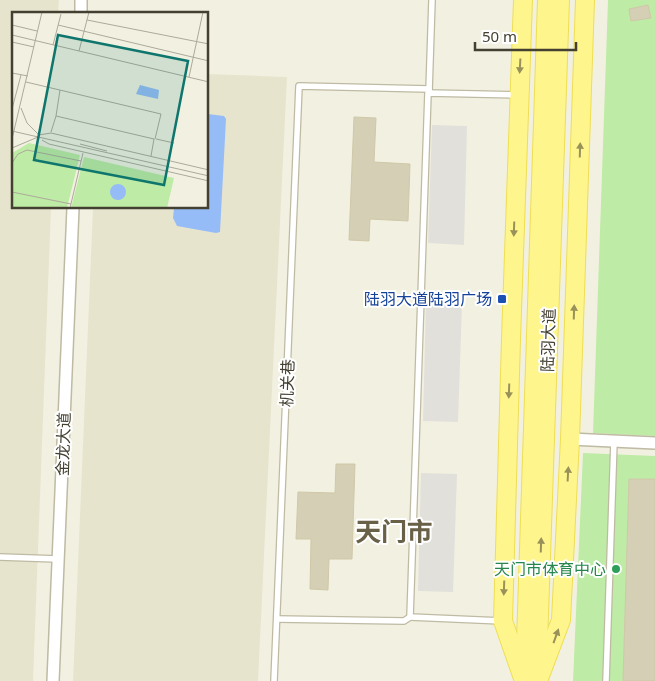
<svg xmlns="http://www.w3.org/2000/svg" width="655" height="681" font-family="'Noto Sans','Noto Sans SC',sans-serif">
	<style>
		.residential { fill: #e7e4ce }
		.green { fill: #beeba5 }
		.parking { fill: #e2e0da }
		.water { fill: #96bcf7 }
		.building { fill: #d4cfb5; stroke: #d0c8a8 }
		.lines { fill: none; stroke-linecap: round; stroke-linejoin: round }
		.lane-casing { stroke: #bebaa3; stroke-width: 8 }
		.street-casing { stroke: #bebaa3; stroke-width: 14 }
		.primary-casing { stroke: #eede53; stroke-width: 20 }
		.lane { stroke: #fff; stroke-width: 5.5 }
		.street { stroke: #fff; stroke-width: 11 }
		.primary { stroke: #fff58d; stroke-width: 18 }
		.oneway { fill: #98915a }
		.transit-dot { fill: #1a4fb4; stroke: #fff; stroke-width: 2 }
		.leisure-dot { fill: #2e9e5b; stroke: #fff; stroke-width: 2 }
		.labels { text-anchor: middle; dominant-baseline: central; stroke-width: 4; stroke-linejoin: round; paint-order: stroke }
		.transit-label { font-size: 16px; fill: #164399; stroke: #fff; text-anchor: end }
		.street-label { font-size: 16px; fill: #444031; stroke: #fff }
		.leisure-label { font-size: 16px; fill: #27864d; stroke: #fff; text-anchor: end }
		.town-label { font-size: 26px; font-weight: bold; fill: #686148; stroke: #fff }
		.inset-road { fill: none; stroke: #acaa9b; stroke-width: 1 }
		.view { fill: #0f766e; fill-opacity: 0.15; stroke: #0f766e; stroke-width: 2.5 }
		.inset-edge { fill: none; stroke: #444031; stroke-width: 2.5 }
	</style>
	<rect width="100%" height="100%" fill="#f2f1e1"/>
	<g class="residential">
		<path d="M 0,0 L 59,0 L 58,14 L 14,14 L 14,208 L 51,208 L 33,681 L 0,681 Z"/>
		<path d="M 208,74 L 287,77 L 258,681 L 73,681 L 93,208 L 208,208 Z"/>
	</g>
	<g class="green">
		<path d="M 608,0 L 655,0 L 655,436 L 593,433 Z"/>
		<path d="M 583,453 L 655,456 L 655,681 L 573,681 Z"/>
	</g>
	<g class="parking">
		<path d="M 432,125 L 467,126 L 464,245 L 428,243 Z"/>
		<path d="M 426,303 L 462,304 L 458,422 L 423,421 Z"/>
		<path d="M 421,473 L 457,474 L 453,592 L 418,591 Z"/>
	</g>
	<path class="water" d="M 208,114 L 224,116 L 226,119 L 220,232 L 216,233 L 177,226 L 173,218 L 174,208 L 208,208 Z"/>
	<g class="building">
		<path d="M 648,5 L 651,18 L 631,21 L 629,9 Z"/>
		<path d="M 354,117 L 376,118 L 374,162 L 410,164 L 408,221 L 370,219 L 369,241 L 349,240 Z"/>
		<path d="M 336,464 L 355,464 L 352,559 L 329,559 L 328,590 L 310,589 L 311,539 L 296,539 L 298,492 L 335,493 Z"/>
		<path d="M 629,479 L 655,479 L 655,681 L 623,681 Z"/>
	</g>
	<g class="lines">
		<defs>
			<g id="lane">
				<path d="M 429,91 L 432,0"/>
				<path d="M 0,557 L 58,559"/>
				<path d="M 277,619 L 404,621 L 410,617"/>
				<path d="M 502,621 L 410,617 L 428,93 L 517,95"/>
				<path d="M 274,681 L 299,86 L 429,89"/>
				<path d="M 606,681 L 614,441"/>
			</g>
			<g id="street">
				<path d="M 81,14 L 81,0"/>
				<path d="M 570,439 L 655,443"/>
				<path d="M 53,681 L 73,208"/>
			</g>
			<g id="primary">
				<path d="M 523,0 L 511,339 L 503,621 L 524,681"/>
				<path d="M 525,672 L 547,0"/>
				<path d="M 537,673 L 560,0"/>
				<path d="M 538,681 L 561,620 L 570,439 L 585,0"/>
			</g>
		</defs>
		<use href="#lane" class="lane-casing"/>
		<use href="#street" class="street-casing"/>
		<use href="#primary" class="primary-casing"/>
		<use href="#lane" class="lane"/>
		<use href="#street" class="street"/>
		<use href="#primary" class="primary"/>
	</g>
	<defs><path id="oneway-solid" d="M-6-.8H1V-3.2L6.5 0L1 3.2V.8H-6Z" transform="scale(1.25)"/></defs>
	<g class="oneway">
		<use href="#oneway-solid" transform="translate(520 66) rotate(93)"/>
		<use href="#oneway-solid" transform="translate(580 150) rotate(-88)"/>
		<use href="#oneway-solid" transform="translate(514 229) rotate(92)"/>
		<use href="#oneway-solid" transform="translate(574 312) rotate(-88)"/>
		<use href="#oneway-solid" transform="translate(509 391) rotate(92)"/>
		<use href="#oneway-solid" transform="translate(568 474) rotate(-87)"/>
		<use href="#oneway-solid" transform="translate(541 545) rotate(-88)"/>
		<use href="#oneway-solid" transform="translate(504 588) rotate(92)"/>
		<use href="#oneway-solid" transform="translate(556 636) rotate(-70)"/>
	</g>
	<rect class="transit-dot" x="497" y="294" width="10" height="10" rx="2.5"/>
	<circle class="leisure-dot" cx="616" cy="569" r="5"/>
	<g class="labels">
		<g class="transit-label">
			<text x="492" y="299">陆羽大道陆羽广场</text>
		</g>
		<g class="street-label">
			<text transform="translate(548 340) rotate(-88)">陆羽大道</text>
			<text transform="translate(287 383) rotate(-88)">机关巷</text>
			<text transform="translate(63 444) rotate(-88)">金龙大道</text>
		</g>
		<g class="leisure-label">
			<text x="606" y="569">天门市体育中心</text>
		</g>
		<g class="town-label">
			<text x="394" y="531">天门市</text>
		</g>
	</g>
	<g transform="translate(12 12)">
		<rect width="196" height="196" fill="#f2f1e1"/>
		<path d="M 17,131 L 68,143 L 55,196 L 0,196 L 0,141 ZM 72,145 L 162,166 L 155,196 L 59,196 Z" fill="#beeba5"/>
		<path d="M 128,73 L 147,78 L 146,87 L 124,82 ZM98 180a8 8 0 1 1 16 0a8 8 0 1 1-16 0Z" fill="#96bcf7"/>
		<path class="inset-road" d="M 75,8 L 197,32M 0,13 L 25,19M 46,13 L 197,49M 0,23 L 197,70M 0,30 L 22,35M 41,33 L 49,2M 67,39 L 77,0M 0,61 L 16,64M 177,65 L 191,0M 14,70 L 149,102 L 143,127M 9,96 L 15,111 L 27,123M 0,97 L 9,63M 44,104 L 48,78M 0,119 L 197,164M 39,120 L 44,104 L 142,127 L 139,144M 27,123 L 39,121 L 197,158M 0,127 L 30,0M 144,127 L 162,131M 30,128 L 37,132 L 197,169M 68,132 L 95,139M 0,136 L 26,125M 0,151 L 6,142 L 15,138 L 69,149M 0,180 L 59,192M 58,196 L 71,141"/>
		<path class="view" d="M 46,23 L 176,49 L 152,173 L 22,148 Z"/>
		<rect width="196" height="196" class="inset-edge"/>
	</g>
	<path d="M475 42v8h101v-8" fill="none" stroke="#444031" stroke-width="2.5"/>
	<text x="482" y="42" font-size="15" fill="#444031" stroke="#ffffff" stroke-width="4" paint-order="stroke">50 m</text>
</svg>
